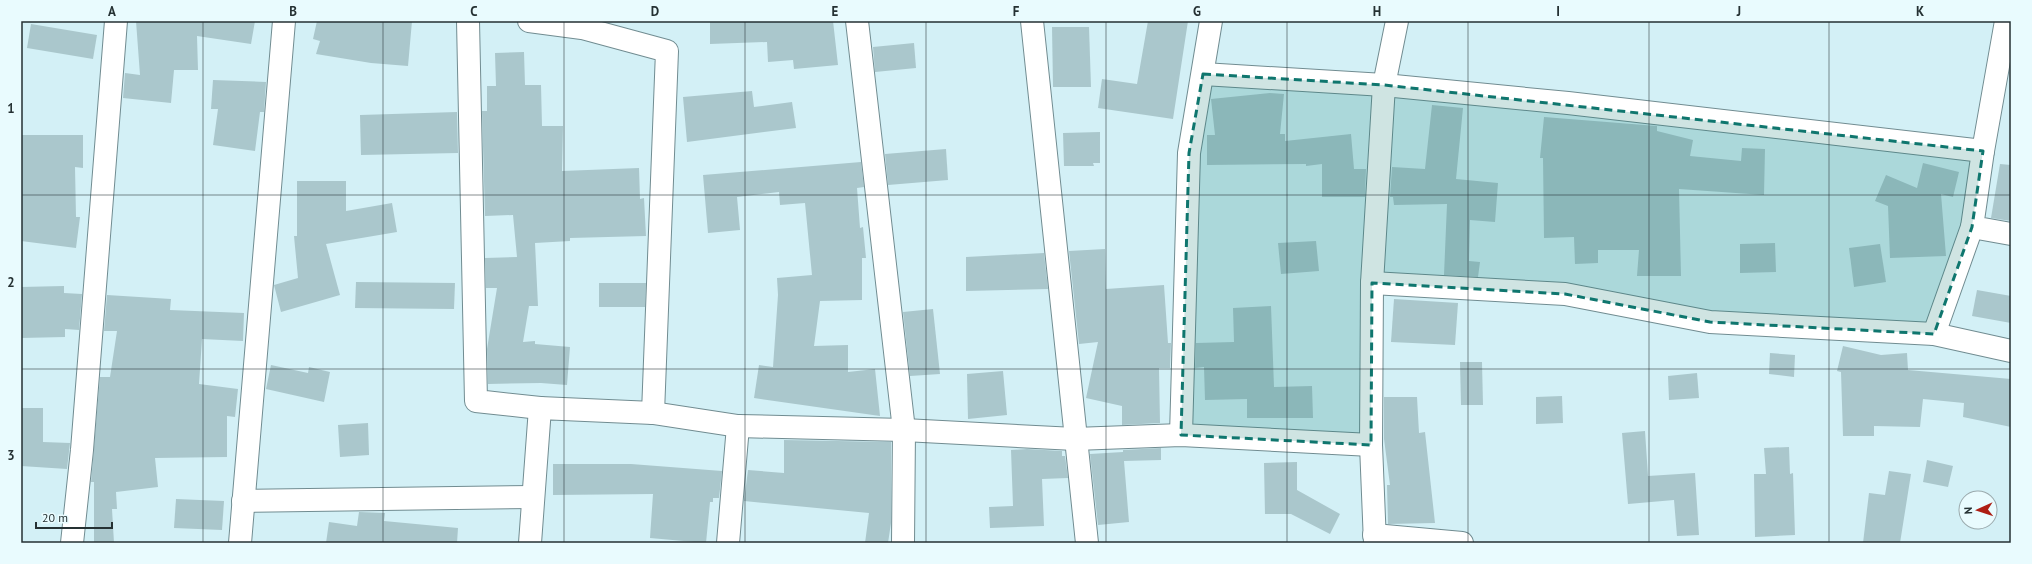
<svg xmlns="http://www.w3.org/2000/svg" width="2032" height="564" font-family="'PT Sans',sans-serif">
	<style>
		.building { fill: #aac7cc }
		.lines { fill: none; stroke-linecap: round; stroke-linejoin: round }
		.street-casing { stroke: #718c91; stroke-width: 24 }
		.street { stroke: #fff; stroke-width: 22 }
		.marked { fill: #0f766e; fill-opacity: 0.2; stroke: #0f766e; stroke-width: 3; stroke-dasharray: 8 5; stroke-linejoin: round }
		.grid { fill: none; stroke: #253133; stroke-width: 1; stroke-opacity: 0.55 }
		.neatline { fill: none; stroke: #253133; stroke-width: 1.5 }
		.grid-label { font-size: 13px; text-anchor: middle; font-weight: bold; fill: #253133 }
	</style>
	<rect width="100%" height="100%" fill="#d3f0f6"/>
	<g class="building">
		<path d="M 136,21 L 255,21 L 251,44 L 197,36 L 198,70 L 174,70 L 171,103 L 123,98 L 125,73 L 140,75 Z"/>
		<path d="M 317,21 L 412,21 L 408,66 L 371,63 L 316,54 L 320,41 L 313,39 Z"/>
		<path d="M 710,21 L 833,21 L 838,65 L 794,69 L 793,60 L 768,62 L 767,42 L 710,44 Z"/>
		<path d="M 1148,21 L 1188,21 L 1173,119 L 1098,108 L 1102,79 L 1137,84 Z"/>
		<path d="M 31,24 L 97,35 L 93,59 L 27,48 Z"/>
		<path d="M 1052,27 L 1089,27 L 1091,87 L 1053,87 Z"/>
		<path d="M 914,43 L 916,68 L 875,72 L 873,47 Z"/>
		<path d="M 524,52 L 525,85 L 541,85 L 542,126 L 563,126 L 562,171 L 639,168 L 640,199 L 644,198 L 646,236 L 570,238 L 570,241 L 535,243 L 538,306 L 529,306 L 523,342 L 535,341 L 535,344 L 570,347 L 567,385 L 541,383 L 488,384 L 487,349 L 497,288 L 486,288 L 485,258 L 517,257 L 513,215 L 485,216 L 482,111 L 487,111 L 487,86 L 496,86 L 495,53 Z"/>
		<path d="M 213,80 L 266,82 L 264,112 L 260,112 L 255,151 L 213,145 L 218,109 L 211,109 Z"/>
		<path d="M 752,91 L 754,107 L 792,102 L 796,128 L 687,142 L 683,97 Z"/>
		<path d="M 1270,93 L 1284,94 L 1280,134 L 1285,134 L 1285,141 L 1351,134 L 1354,169 L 1366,169 L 1365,197 L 1322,197 L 1322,164 L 1306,166 L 1306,164 L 1207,165 L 1207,135 L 1215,135 L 1211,99 Z"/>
		<path d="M 1432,105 L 1463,108 L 1456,179 L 1498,183 L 1495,222 L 1470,220 L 1469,261 L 1480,262 L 1478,277 L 1444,275 L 1447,204 L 1394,205 L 1393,197 L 1390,197 L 1392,167 L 1425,169 Z"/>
		<path d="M 457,112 L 458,153 L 361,155 L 360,115 Z"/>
		<path d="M 1544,117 L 1657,126 L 1657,131 L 1693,140 L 1690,156 L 1741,161 L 1742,148 L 1765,149 L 1764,195 L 1679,189 L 1681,276 L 1637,276 L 1639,250 L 1598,250 L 1598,263 L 1575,264 L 1574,237 L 1544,238 L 1543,158 L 1540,158 Z"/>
		<path d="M 1100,132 L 1100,163 L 1093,163 L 1094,166 L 1064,166 L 1063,133 Z"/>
		<path d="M 21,135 L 83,135 L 83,168 L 75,167 L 76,217 L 80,217 L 76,248 L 21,241 Z"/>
		<path d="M 946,149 L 948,180 L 888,185 L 885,154 Z"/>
		<path d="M 861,162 L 864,187 L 857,188 L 860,228 L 863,227 L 866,258 L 862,258 L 862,300 L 820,301 L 814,346 L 848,345 L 848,372 L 875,369 L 880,416 L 754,398 L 759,365 L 773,367 L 778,295 L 777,278 L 812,275 L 805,203 L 780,205 L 779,192 L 737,197 L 740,230 L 708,233 L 703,175 Z"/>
		<path d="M 1923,163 L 1959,172 L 1953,197 L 1941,194 L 1946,256 L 1890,258 L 1888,206 L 1875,201 L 1886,175 L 1917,188 Z"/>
		<path d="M 2000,164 L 2011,165 L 2011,221 L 1991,218 Z"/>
		<path d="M 297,181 L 346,181 L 346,211 L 392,203 L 397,232 L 326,244 L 340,295 L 281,312 L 274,285 L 298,278 L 294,236 L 297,236 Z"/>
		<path d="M 1316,241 L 1319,271 L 1281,274 L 1278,243 Z"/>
		<path d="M 1775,243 L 1776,272 L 1740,273 L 1740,244 Z"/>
		<path d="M 1880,244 L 1886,282 L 1854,287 L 1849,248 Z"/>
		<path d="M 1105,249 L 1106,289 L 1164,285 L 1168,343 L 1171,343 L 1170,368 L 1159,368 L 1160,423 L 1122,425 L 1122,406 L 1086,398 L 1098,342 L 1079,344 L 1069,251 Z"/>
		<path d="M 1044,253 L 1048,289 L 966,291 L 966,257 Z"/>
		<path d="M 356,282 L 455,283 L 454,309 L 355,308 Z"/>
		<path d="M 599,283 L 646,283 L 645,307 L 599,307 Z"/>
		<path d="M 64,286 L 64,293 L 82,294 L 79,330 L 65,329 L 65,337 L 21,338 L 21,287 Z"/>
		<path d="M 1977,290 L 2011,296 L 2011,323 L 1972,316 Z"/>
		<path d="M 107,295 L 171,299 L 170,310 L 244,313 L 243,341 L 202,339 L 199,384 L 238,389 L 235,417 L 227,416 L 227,457 L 155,458 L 158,487 L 116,492 L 117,509 L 112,509 L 114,543 L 94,543 L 94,482 L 91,482 L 100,377 L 110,377 L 117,331 L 104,331 Z"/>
		<path d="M 1394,299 L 1458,303 L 1455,345 L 1391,342 Z"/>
		<path d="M 1271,306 L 1274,387 L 1312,386 L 1313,418 L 1247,418 L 1247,399 L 1205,400 L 1204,367 L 1195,368 L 1196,343 L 1234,342 L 1233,308 Z"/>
		<path d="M 933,309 L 940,374 L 910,376 L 903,312 Z"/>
		<path d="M 1843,346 L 1881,355 L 1907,353 L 1908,370 L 2011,379 L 2011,427 L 1963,417 L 1964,403 L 1923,399 L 1920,427 L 1874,426 L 1874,436 L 1843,436 L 1841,372 L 1837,371 Z"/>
		<path d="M 1770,353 L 1795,355 L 1794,377 L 1769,374 Z"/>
		<path d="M 1460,362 L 1482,362 L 1483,405 L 1461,405 Z"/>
		<path d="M 271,365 L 308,373 L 309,367 L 330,372 L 324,402 L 266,389 Z"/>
		<path d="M 1003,371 L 1007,415 L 968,419 L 967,374 Z"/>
		<path d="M 1697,373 L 1699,398 L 1669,400 L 1668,376 Z"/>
		<path d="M 1562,396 L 1563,423 L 1536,424 L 1536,397 Z"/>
		<path d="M 1384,397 L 1417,397 L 1419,433 L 1425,432 L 1435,523 L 1388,524 L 1387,485 L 1390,485 L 1384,439 Z"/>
		<path d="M 21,408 L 43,408 L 43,442 L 70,443 L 67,469 L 21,466 Z"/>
		<path d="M 368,423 L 369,455 L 340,457 L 338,425 Z"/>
		<path d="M 1645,431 L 1648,476 L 1695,473 L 1699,535 L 1677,536 L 1674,500 L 1628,504 L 1622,433 Z"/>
		<path d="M 784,440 L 891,442 L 891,523 L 888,543 L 865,543 L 869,513 L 744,501 L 748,470 L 784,473 Z"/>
		<path d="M 1789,447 L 1790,474 L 1793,473 L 1795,535 L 1755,537 L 1754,474 L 1766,474 L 1764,448 Z"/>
		<path d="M 1161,448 L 1161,460 L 1124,461 L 1129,522 L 1098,525 L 1090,454 L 1123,452 L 1123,450 Z"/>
		<path d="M 1027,449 L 1062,451 L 1062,456 L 1065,456 L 1068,478 L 1042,479 L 1044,526 L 990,528 L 989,507 L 1013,506 L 1011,450 Z"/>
		<path d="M 1927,460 L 1953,466 L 1948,487 L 1923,482 Z"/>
		<path d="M 1297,462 L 1297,490 L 1340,514 L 1330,534 L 1291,514 L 1265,514 L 1264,463 Z"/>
		<path d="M 553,464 L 631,464 L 722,471 L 719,498 L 713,498 L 713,502 L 710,502 L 706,543 L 650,538 L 653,494 L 553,495 Z"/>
		<path d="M 1889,471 L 1911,474 L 1900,543 L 1863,543 L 1869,493 L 1885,495 Z"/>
		<path d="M 176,499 L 224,501 L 222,530 L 174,528 Z"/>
		<path d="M 359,512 L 385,513 L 384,521 L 458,528 L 457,543 L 326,543 L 329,522 L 357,526 Z"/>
	</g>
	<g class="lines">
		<defs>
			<g id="street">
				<path d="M 468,21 L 476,401 L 540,408"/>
				<path d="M 529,21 L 582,28 L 667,51 L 653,413"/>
				<path d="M 857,21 L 904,430 L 903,543"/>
				<path d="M 1032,21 L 1087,543"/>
				<path d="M 2006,21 L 1983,151 L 1972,227 L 2011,234"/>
				<path d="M 1203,74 L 1384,85 L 1568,103 L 1983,151"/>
				<path d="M 1372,283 L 1565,294 L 1710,322 L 1934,334 L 2011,351"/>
				<path d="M 1934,334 L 1972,227"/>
				<path d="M 1181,435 L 1189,153 L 1211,21"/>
				<path d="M 243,501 L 533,497"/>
				<path d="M 1374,535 L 1462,543"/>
				<path d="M 72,543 L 82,450 L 116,21"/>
				<path d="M 240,543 L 284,21"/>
				<path d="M 530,543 L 540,408 L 653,413 L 738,426 L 904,430 L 1075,439 L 1181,435 L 1371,445"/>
				<path d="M 728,543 L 738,426"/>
				<path d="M 1375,543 L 1371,445 L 1372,283 L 1384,85 L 1397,21"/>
			</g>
		</defs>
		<use href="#street" class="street-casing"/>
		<use href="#street" class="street"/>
	</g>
	<path class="marked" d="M 1203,74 L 1384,85 L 1983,151 L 1972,227 L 1934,334 L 1710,322 L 1565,294 L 1372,283 L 1371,445 L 1181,435 L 1189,153 Z"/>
	<path class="grid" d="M 203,21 L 203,543M 383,21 L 383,543M 564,21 L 564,543M 745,21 L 745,543M 926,21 L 926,543M 1106,21 L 1106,543M 1287,21 L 1287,543M 1468,21 L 1468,543M 1649,21 L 1649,543M 1829,21 L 1829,543M 21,195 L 2011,195M 21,369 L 2011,369"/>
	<rect width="2032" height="564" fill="none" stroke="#e9fbfe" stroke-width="44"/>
	<g transform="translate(1978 510) rotate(267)"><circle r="19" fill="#e9fbfe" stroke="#9baaad"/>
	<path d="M0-3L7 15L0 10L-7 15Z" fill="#ae1e14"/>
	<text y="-6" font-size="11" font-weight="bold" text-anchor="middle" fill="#253133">N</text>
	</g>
	<path d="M36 522v6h76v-6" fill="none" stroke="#253133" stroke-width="2"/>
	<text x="42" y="522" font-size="12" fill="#253133" stroke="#e9fbfe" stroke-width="3" paint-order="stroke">20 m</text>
	<rect x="22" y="22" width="1988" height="520" class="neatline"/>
	<g class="grid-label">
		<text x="112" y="16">A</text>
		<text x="293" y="16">B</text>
		<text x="474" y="16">C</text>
		<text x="655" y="16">D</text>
		<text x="835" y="16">E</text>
		<text x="1016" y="16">F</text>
		<text x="1197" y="16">G</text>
		<text x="1377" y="16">H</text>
		<text x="1558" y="16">I</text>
		<text x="1739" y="16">J</text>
		<text x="1920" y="16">K</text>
		<text x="11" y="113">1</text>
		<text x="11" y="287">2</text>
		<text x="11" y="460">3</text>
	</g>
</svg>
